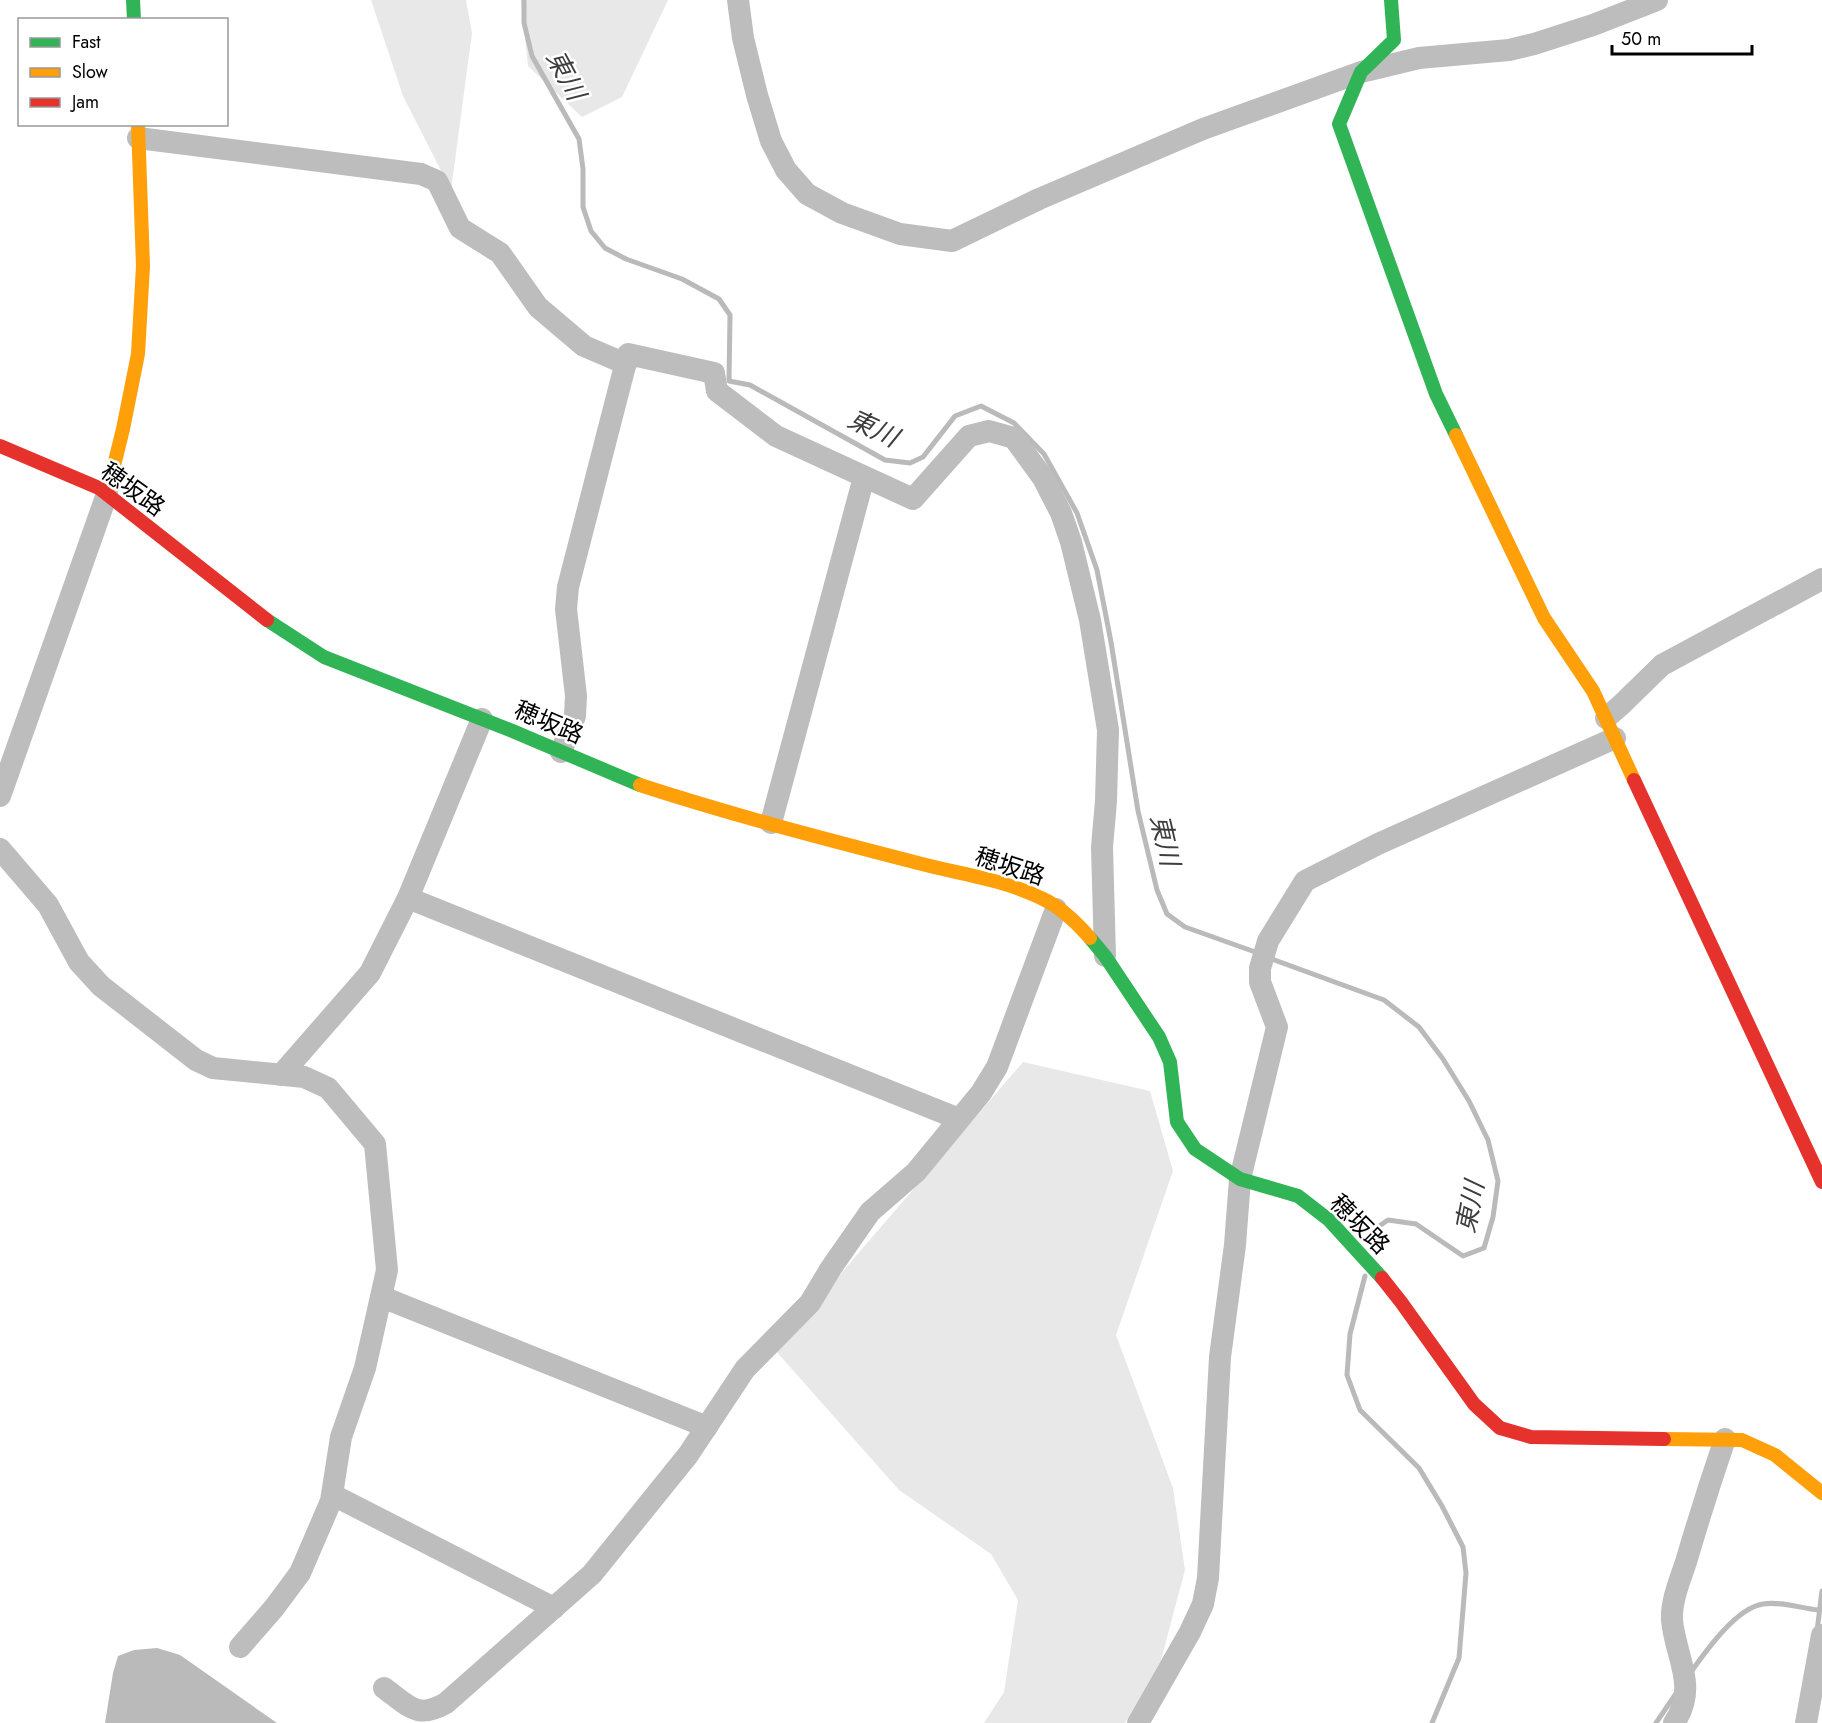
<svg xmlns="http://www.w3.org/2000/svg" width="1822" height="1723" font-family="Jost,'Noto Sans JP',sans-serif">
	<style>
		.green { fill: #e8e8e8 }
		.water { fill: #bababa }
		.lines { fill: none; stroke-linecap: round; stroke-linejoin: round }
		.stream { stroke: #bababa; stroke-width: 5 }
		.street { stroke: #bdbdbd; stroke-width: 22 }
		.fast { stroke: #30b455; stroke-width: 14 }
		.slow { stroke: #ff9f0a; stroke-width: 14 }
		.jam { stroke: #e5322d; stroke-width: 14 }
		.labels { text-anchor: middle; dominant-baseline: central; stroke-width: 5; stroke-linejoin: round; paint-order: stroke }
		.street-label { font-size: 24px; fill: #000; stroke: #fff }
		.water-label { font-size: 26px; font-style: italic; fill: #3d3d3d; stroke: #fff }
	</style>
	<rect width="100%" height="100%" fill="#fff"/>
	<g class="green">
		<path d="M 371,0 L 466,0 L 472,33 L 451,190 L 403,96 Z"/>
		<path d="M 521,0 L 668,0 L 622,97 L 582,117 L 528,66 Z"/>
		<path d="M 1023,1062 L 1150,1091 L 1173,1171 L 1116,1335 L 1173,1488 L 1185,1570 L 1161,1660 L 1125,1723 L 984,1723 L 1004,1692 L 1018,1600 L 991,1554 L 899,1490 L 775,1350 Z"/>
	</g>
	<path class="water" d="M 157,1648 L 180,1655 L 277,1723 L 105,1723 L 113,1673 L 118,1656 L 134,1650 Z"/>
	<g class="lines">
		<g class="stream">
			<path d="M 524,0 L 524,23 L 532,56 L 579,139 L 583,169 L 583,207 L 591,231 L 605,248 L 626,259 L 682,279 L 719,299 L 730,315 L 729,381 L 750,385 L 885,460 L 910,463 L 923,457 L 955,416 L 981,406 L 1014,423 L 1044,454 L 1077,513 L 1097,570 L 1111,642 L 1138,811 L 1157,890 L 1167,914 L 1185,927 L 1258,953"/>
			<path d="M 1269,958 L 1384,1000 L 1419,1027 L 1443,1059 L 1469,1101 L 1488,1140 L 1498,1181 L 1493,1217 L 1484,1248 L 1463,1256 L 1416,1224 L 1388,1220 L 1375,1229 L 1371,1249"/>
			<path d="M 1365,1276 L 1350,1334 L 1347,1375 L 1360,1410 L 1419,1468 L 1442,1506 L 1463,1547 L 1466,1573 L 1459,1658 L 1432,1723"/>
			<path d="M 1817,1631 L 1822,1591"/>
			<path d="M 1691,1672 C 1706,1651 1736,1608 1763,1604 C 1780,1601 1801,1608 1818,1610"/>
			<path d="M 1656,1723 L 1675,1695"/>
		</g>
		<g class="street">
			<path d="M 738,0 L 743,38 L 757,95 L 771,141 L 786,170 L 807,194 L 842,213 L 900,234 L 952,241 L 1039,199 L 1203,129 L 1361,72 L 1419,58 L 1509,50 L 1534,44 L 1593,25 L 1657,0"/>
			<path d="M 138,138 L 421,174 L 437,181 L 460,228 L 500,253 L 538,307 L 584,346 L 626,364"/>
			<path d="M 1606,718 L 1621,705 L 1662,665 L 1822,579"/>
			<path d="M 561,752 L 575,716 L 576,696 L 566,609 L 568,587 L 628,354 L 714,373 L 717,391 L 776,436 L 913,499 L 969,436 L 989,431 L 1014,438 L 1043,478 L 1061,513 L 1071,542 L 1090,620 L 1108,730 L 1106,801 L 1102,847 L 1105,956"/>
			<path d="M 0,796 L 107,494"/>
			<path d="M 771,823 L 864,477"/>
			<path d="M 0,849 L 48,905 L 79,962 L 101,986 L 196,1060 L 213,1068 L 304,1077 L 328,1088 L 375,1144 L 387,1270 L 365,1368 L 341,1437 L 331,1501 L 300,1573 L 274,1608 L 240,1647"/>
			<path d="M 408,898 L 959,1119"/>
			<path d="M 281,1075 L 370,973 L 408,898 L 482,719"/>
			<path d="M 382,1297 L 707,1427"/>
			<path d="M 333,1495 L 554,1608"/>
			<path d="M 384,1688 C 409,1706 417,1720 446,1703 L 592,1574 L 688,1455 L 745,1369 L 810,1303 L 831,1268 L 870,1212 L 916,1172 L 981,1093 L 997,1067 L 1056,909"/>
			<path d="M 1138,1723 L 1190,1632 L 1203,1604 L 1208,1578 L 1220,1357 L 1235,1245 L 1240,1179 L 1277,1027 L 1260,982 L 1260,968 L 1268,941 L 1305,881 L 1378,844 L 1615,738"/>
			<path d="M 1674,1723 C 1699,1687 1675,1656 1672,1620 C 1671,1601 1680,1580 1686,1562 C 1698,1521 1711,1480 1725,1439"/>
			<path d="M 1806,1723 L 1822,1635"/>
		</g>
		<g class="fast">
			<path d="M 133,0 L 134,20"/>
			<path d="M 1391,0 L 1394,40 L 1361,72 L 1339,124 L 1436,394 L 1456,435"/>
			<path d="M 267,620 L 324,657 L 510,730 L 640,785"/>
			<path d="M 1090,938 L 1105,956 L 1159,1037 L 1170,1062 L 1177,1122 L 1195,1149 L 1240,1179 L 1298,1196 L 1329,1220 L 1382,1278"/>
		</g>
		<g class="slow">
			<path d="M 1456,435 L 1544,618 L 1593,691 L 1634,780"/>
			<path d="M 107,494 L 123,429 L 138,354 L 143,266 L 138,124"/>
			<path d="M 640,785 C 732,815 825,839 918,863 C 959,874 1002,879 1041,898 C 1059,906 1077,923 1090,938"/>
			<path d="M 1664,1439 L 1742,1440 L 1775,1455 L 1822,1493"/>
		</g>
		<g class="jam">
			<path d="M 0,446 L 99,488 L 267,620"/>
			<path d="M 1634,780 L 1822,1182"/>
			<path d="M 1382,1278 L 1401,1302 L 1474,1404 L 1500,1428 L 1531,1437 L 1664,1439"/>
		</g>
	</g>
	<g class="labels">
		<g class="street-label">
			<text transform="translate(133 489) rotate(36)">穂坂路</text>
			<text transform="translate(549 722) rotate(23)">穂坂路</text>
			<text transform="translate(1010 866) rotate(18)">穂坂路</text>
			<text transform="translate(1360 1224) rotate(45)">穂坂路</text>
		</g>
		<g class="water-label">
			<text transform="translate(566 75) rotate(62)">東川</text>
			<text transform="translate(873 428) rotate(25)">東川</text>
			<text transform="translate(1165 840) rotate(77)">東川</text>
			<text transform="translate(1470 1207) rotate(-79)">東川</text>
		</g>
	</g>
	<rect x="18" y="18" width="210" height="108" fill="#ffffff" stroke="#999999" stroke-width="1.5"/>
	<rect x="30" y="38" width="30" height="9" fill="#30b455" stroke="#999999" stroke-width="1.5"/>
	<text x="72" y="48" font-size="18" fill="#000000">Fast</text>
	<rect x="30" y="68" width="30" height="9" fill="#ff9f0a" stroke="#999999" stroke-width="1.5"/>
	<text x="72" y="78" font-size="18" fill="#000000">Slow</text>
	<rect x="30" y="98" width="30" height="9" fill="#e5322d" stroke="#999999" stroke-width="1.5"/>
	<text x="72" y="108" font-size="18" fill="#000000">Jam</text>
	<path d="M1612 45v9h140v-9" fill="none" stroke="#000000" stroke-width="3"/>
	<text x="1621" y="45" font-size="18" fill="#000000" stroke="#ffffff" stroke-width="4.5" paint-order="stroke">50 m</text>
</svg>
